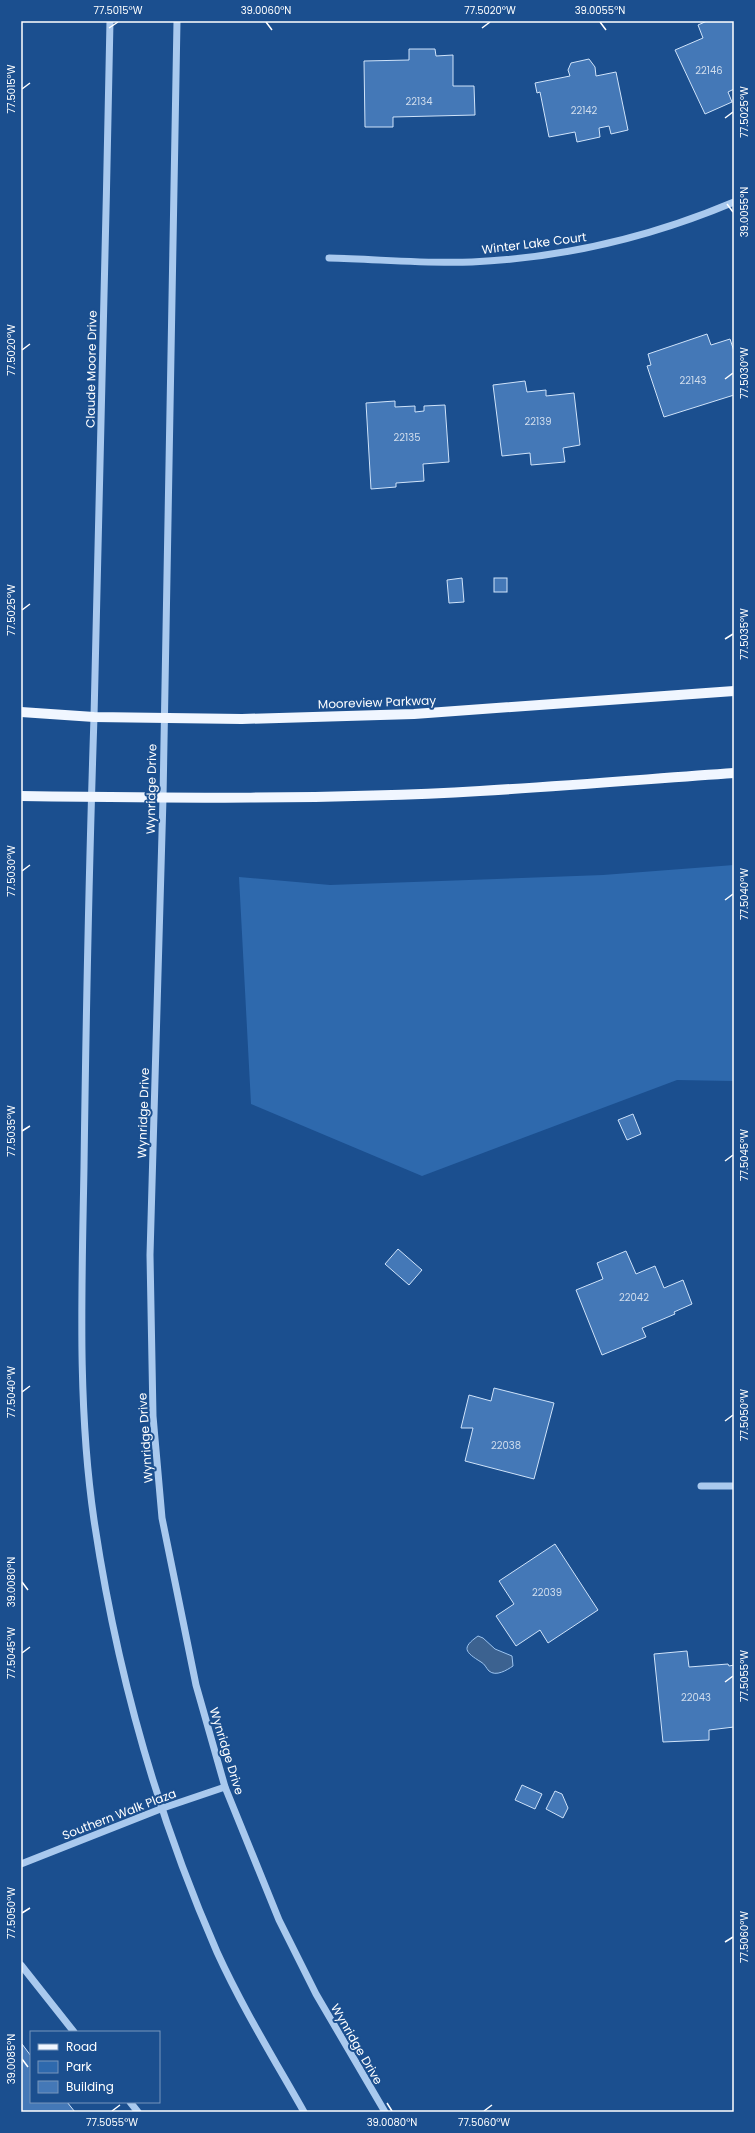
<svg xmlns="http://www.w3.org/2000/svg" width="755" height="2133" font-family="Poppins,sans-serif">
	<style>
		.green { fill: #2e69ad }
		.water { fill: #3c6290; stroke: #9cc4f0 }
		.building { fill: #4478b7; stroke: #cfe3fa }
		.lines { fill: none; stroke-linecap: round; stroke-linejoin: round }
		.minor { stroke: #a9c9ee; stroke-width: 7 }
		.major { stroke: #f0f6ff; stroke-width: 10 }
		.ticks { fill: none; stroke: #fff; stroke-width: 1.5 }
		.labels { text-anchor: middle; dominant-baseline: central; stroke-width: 4; stroke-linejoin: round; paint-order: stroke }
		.number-label { font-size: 10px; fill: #d0dded }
		.street-label { font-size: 12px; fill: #fff; stroke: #1b4f8f }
		.neatline { fill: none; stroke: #fff; stroke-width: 1.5 }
		.ticks-label { font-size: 10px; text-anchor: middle; fill: #fff }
	</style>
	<rect width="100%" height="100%" fill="#1b4f8f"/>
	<path class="green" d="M 734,865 L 734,1081 L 677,1080 L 422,1176 L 251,1104 L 239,877 L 330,885 L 603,875 Z"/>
	<path class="water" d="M 478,1636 L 483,1638 L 495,1649 L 512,1656 L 513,1666 C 507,1670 496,1677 489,1671 C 486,1668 485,1664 481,1662 C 465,1652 461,1648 478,1636 Z"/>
	<g class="building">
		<path d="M 707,21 L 734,21 L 734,89 L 728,92 L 732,102 L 705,114 L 675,50 L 703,38 L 698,25 Z"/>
		<path d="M 409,49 L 435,49 L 436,56 L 453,55 L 453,86 L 474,86 L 475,115 L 393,117 L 393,127 L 365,127 L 364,61 L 409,60 Z"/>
		<path d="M 589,59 L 595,67 L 596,76 L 616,72 L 628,130 L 611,134 L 609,126 L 599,128 L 600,137 L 577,142 L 575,132 L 549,137 L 540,92 L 537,93 L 535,83 L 570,76 L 568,70 L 571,63 Z"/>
		<path d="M 707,334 L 711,345 L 730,339 L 734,351 L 734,395 L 664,417 L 647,366 L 651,365 L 648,354 Z"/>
		<path d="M 525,381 L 527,392 L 546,390 L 546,396 L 574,393 L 580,445 L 563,448 L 565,462 L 531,465 L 530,453 L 502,456 L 493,385 Z"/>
		<path d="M 395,401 L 395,407 L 415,406 L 415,412 L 424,411 L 424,406 L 445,405 L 449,462 L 423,464 L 424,481 L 396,483 L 396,487 L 371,489 L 366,403 Z"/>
		<path d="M 462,578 L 464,602 L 449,603 L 447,580 Z"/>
		<rect x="494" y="578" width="13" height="14"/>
		<path d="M 633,1114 L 641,1134 L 627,1140 L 618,1120 Z"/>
		<path d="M 398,1249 L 422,1270 L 409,1285 L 385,1264 Z"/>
		<path d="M 626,1251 L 636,1274 L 655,1266 L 664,1288 L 683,1280 L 692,1304 L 674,1312 L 675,1314 L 642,1328 L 646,1337 L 602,1355 L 576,1290 L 603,1279 L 597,1263 Z"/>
		<path d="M 494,1388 L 554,1403 L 534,1479 L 465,1461 L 473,1428 L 461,1428 L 469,1395 L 491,1401 Z"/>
		<path d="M 555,1544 L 598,1610 L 548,1643 L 540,1630 L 516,1646 L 496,1616 L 514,1604 L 499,1581 Z"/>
		<path d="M 687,1651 L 689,1667 L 728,1664 L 729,1666 L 734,1665 L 734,1727 L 709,1730 L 709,1740 L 663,1742 L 654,1654 Z"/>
		<path d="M 522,1785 L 542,1794 L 535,1809 L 515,1800 Z"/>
		<path d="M 555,1791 L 562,1794 L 568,1808 L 563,1818 L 546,1809 Z"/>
		<path d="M 22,2044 L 31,2056 L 31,2102 L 67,2102 L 75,2112 L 21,2112 Z"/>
	</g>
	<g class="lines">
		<g class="minor">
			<path d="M 110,21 C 105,253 101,485 94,717 C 89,867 86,1017 84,1167 C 82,1284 77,1404 94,1520 C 116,1668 157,1815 217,1952 C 242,2007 274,2059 304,2112"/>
			<path d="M 177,21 L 163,798 L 150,1255 L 153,1416 L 162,1518 L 196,1685 L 225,1787 L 279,1920 L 316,1994 L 385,2112"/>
			<path d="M 329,258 C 376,259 424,264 472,262 C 562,258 651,237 734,202"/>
			<path d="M 701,1486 L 734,1486"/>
			<path d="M 21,1864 L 163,1808 L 225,1787"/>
			<path d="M 21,1965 L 74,2032"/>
			<path d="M 130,2102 L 138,2112"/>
		</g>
		<g class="major">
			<path d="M 21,712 L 94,717 L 242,719 L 414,714 L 734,691"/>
			<path d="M 21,796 C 174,798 327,800 480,791 C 565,786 649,779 734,773"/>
		</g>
	</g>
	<path class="ticks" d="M 266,22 L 272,30M 600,22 L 606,30M 109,28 L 118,22M 482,28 L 490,22M 22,89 L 30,83M 725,118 L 733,112M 727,204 L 733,212M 22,350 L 30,344M 725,379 L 733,373M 22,610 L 30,604M 725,639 L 733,634M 22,871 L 30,865M 725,900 L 733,894M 22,1131 L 30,1126M 725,1161 L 733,1155M 22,1392 L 30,1386M 725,1421 L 733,1415M 22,1582 L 28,1590M 22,1653 L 30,1647M 725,1682 L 733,1676M 22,1913 L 30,1908M 725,1942 L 733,1937M 22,2059 L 28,2067M 387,2103 L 392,2111M 112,2111 L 120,2105M 484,2111 L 492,2105"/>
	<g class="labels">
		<g class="number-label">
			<text x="709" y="70">22146</text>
			<text x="419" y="101">22134</text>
			<text x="584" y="110">22142</text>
			<text x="693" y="380">22143</text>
			<text x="538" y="421">22139</text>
			<text x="407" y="437">22135</text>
			<text x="634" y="1297">22042</text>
			<text x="506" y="1445">22038</text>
			<text x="547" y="1592">22039</text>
			<text x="696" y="1697">22043</text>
		</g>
		<g class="street-label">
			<text transform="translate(534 243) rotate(-7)">Winter Lake Court</text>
			<text transform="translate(91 369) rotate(-89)">Claude Moore Drive</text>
			<text transform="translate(377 702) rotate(-2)">Mooreview Parkway</text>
			<text transform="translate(151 789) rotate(-89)">Wynridge Drive</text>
			<text transform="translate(143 1113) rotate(-88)">Wynridge Drive</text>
			<text transform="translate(145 1438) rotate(-94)">Wynridge Drive</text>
			<text transform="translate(227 1751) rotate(73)">Wynridge Drive</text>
			<text transform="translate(119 1814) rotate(-21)">Southern Walk Plaza</text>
			<text transform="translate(357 2044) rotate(60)">Wynridge Drive</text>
		</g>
	</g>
	<rect width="755" height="2133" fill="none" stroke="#1b4f8f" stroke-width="44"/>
	<rect x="30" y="2031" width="130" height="72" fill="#1b4f8f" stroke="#7695bc"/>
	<rect x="38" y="2044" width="20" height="6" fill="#f0f6ff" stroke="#7695bc"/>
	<text x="66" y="2051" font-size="12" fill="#ffffff">Road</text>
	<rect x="38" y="2061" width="20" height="12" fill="#2e69ad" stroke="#7695bc"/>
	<text x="66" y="2071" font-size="12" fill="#ffffff">Park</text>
	<rect x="38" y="2081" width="20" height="12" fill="#4478b7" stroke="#7695bc"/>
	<text x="66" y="2091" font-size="12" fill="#ffffff">Building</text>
	<rect x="22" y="22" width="711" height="2089" class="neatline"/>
	<g class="ticks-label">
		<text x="118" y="14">77.5015°W</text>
		<text x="266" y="14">39.0060°N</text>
		<text x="490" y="14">77.5020°W</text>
		<text x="600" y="14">39.0055°N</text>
		<text transform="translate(11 89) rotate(-90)" y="4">77.5015°W</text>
		<text transform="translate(744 112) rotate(-90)" y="4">77.5025°W</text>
		<text transform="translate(744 212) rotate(-90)" y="4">39.0055°N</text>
		<text transform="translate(11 350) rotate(-90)" y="4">77.5020°W</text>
		<text transform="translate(744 373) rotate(-90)" y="4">77.5030°W</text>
		<text transform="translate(11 610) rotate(-90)" y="4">77.5025°W</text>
		<text transform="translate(744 634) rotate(-90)" y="4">77.5035°W</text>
		<text transform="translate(11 871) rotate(-90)" y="4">77.5030°W</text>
		<text transform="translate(744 894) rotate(-90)" y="4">77.5040°W</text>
		<text transform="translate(11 1131) rotate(-90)" y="4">77.5035°W</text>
		<text transform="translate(744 1155) rotate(-90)" y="4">77.5045°W</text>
		<text transform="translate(11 1392) rotate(-90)" y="4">77.5040°W</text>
		<text transform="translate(744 1415) rotate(-90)" y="4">77.5050°W</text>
		<text transform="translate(11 1582) rotate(-90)" y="4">39.0080°N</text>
		<text transform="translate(11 1653) rotate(-90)" y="4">77.5045°W</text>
		<text transform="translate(744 1676) rotate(-90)" y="4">77.5055°W</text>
		<text transform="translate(11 1913) rotate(-90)" y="4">77.5050°W</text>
		<text transform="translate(744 1937) rotate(-90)" y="4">77.5060°W</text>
		<text transform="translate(11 2059) rotate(-90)" y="4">39.0085°N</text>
		<text x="112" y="2126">77.5055°W</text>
		<text x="392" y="2126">39.0080°N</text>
		<text x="484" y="2126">77.5060°W</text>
	</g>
</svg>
